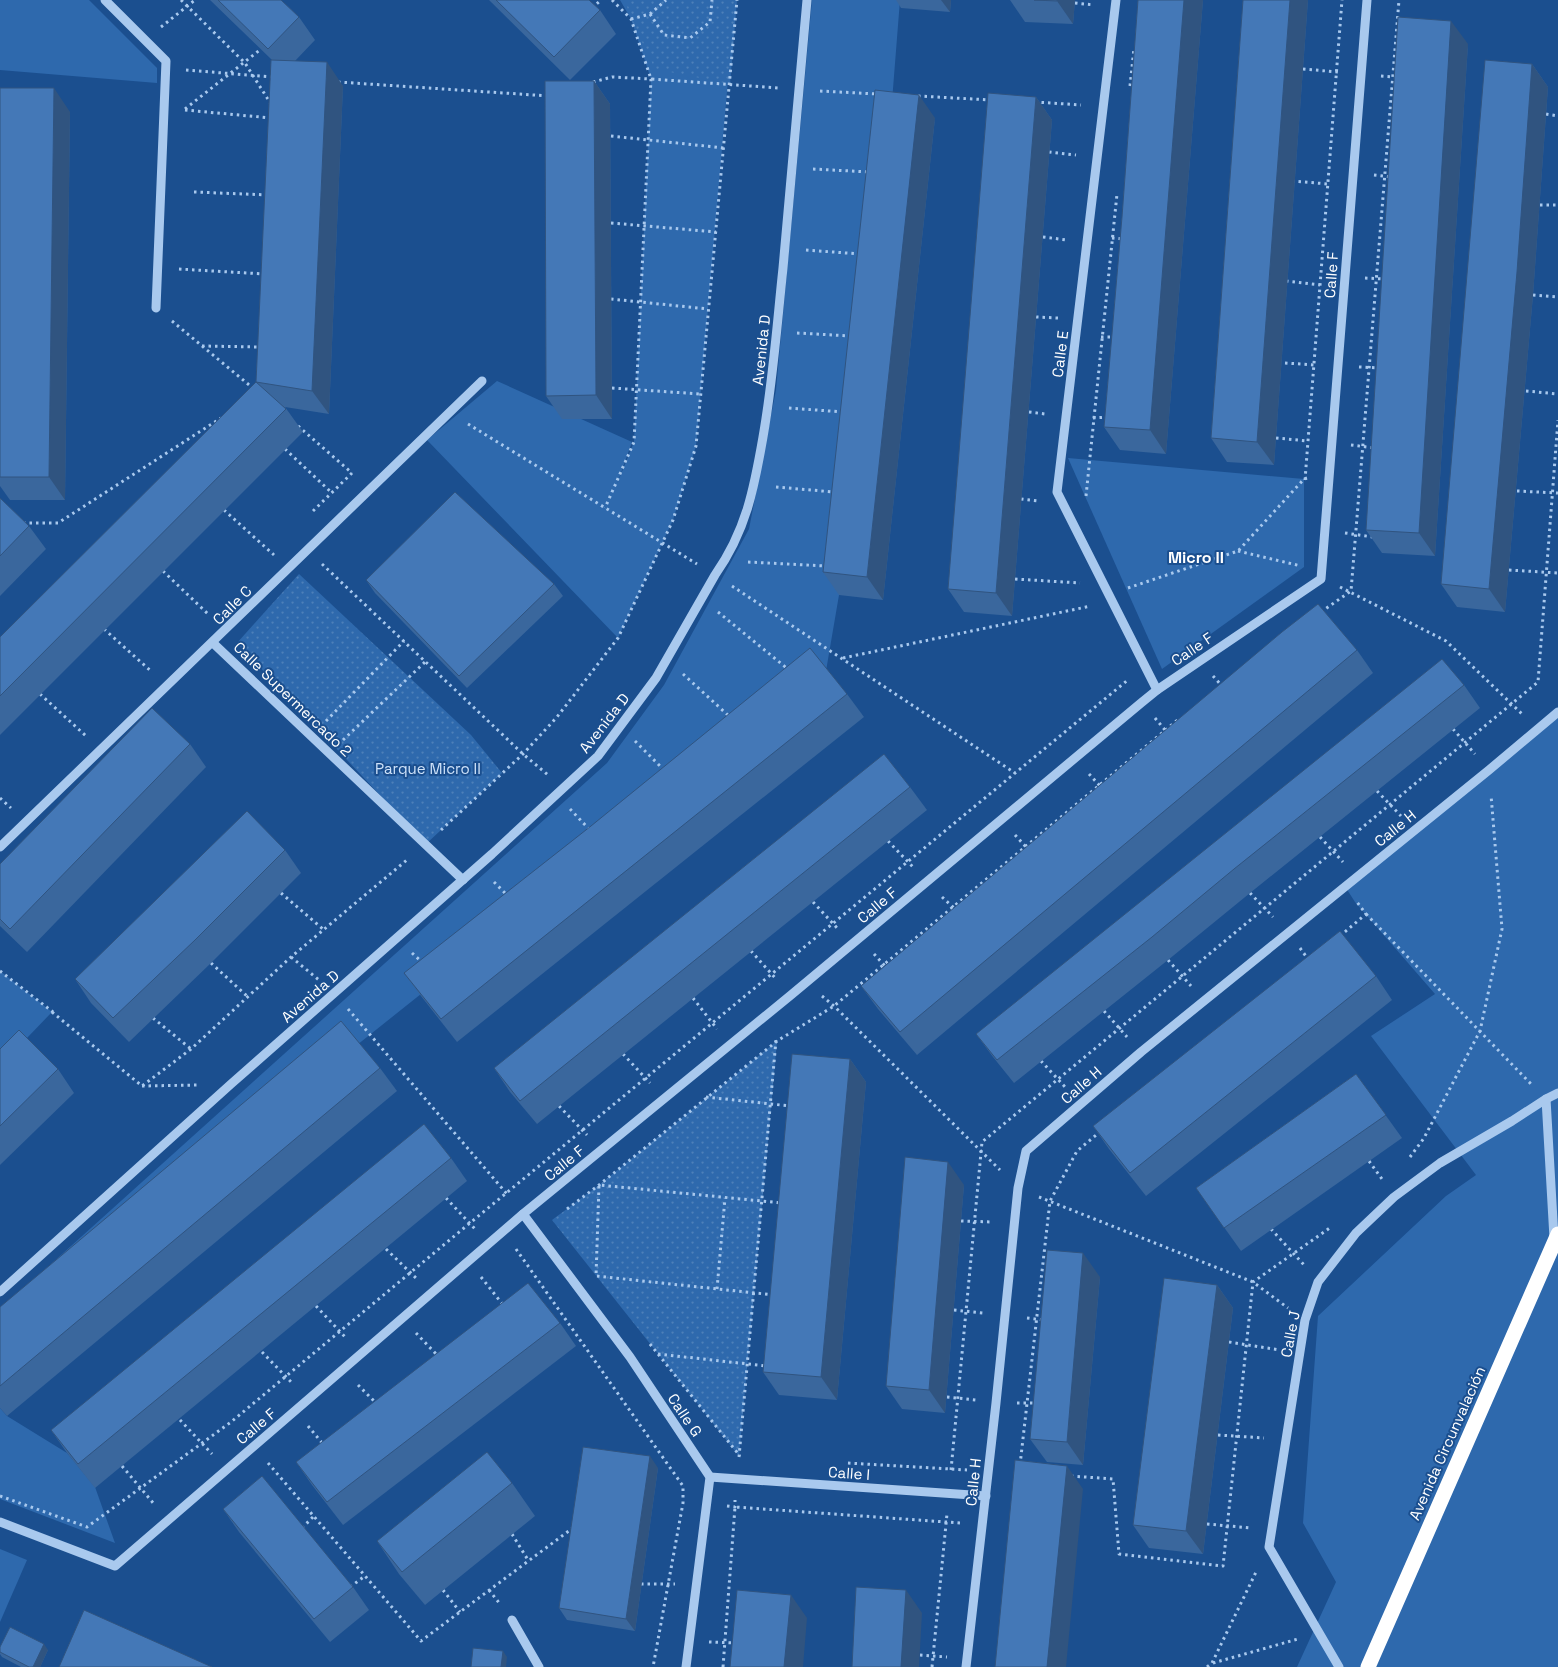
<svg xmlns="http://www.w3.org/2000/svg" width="1558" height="1667" font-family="'Space Grotesk',sans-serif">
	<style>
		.grass { fill: #2e69ad }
		.park { fill: url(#park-dots) }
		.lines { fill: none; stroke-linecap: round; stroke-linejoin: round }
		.path { stroke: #a9c9ee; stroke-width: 3; stroke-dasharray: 2.5 4; stroke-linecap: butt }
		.minor { stroke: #a9c9ee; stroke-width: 9 }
		.highway { stroke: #fff; stroke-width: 15 }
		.wall { fill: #3a679d }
		.shaded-wall { fill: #305480 }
		.building { fill: #4478b7; stroke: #305480 }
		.labels { text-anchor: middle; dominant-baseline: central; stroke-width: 4; stroke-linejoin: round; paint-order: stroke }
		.street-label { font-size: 15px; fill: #fff; stroke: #1b4f8f }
		.park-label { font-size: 15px; fill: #cfe3fa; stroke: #1b4f8f }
		.neighbourhood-label { font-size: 16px; font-weight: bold; fill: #fff; stroke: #1b4f8f }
	</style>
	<defs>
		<pattern id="park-dots" width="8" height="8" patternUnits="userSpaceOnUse" patternTransform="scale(1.25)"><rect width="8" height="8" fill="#2e69ad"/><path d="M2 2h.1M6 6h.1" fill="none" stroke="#4d80b9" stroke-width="1.8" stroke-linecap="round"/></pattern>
	</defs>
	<rect width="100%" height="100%" fill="#1b4f8f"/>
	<g class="grass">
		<path d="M 0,0 L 89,0 L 157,68 L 157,83 L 0,70 Z"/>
		<path d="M 620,0 L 735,0 L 696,446 L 673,520 L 618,638 L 427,440 L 497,381 L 632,442 L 617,484 L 634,442 L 651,79 L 631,19 Z"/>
		<path d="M 812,0 L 900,0 L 891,114 L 839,595 L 826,671 L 357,1045 L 0,1310 L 607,763 L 664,685 L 749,529 L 776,390 Z"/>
		<path d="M 1068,458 L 1304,479 L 1304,567 L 1162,669 Z"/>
		<path d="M 1558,715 L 1558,1667 L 1297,1667 L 1336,1582 L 1303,1523 L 1318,1316 L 1446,1196 L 1476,1175 L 1371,1036 L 1435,994 L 1355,902 L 1346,888 Z"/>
		<path d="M 0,971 L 52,1012 L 0,1066 Z"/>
		<path d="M 0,1408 L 7,1416 L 67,1453 L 95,1487 L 115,1543 L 0,1499 Z"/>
		<path d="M 0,1549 L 27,1560 L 0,1622 Z"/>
	</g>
	<g class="park">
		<path d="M 625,0 L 737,0 L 730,84 L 655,69 L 631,19 Z"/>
		<path d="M 299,574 L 471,735 L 502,773 L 426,844 L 237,643 Z"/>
		<path d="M 777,1041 L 739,1456 L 552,1220 L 599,1185 Z"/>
	</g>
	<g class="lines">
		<g class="path">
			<path d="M 181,0 L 245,63 L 271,104"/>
			<path d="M 612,0 L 631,19 L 651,79 L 779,88"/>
			<path d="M 1075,3 L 1094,5"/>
			<path d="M 592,8 L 601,0"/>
			<path d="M 650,14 L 664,35 L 690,38 L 710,22 L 712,0"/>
			<path d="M 631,19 L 650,14 L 666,0"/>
			<path d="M 161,27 L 195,0"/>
			<path d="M 1303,69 L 1338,72"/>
			<path d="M 186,70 L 272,77"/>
			<path d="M 1381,76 L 1395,77"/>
			<path d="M 338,82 L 549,96"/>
			<path d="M 593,82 L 612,77 L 651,79 L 634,442 L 605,508"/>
			<path d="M 1130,86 L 1134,48"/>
			<path d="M 820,91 L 877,94"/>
			<path d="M 918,96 L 991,100"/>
			<path d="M 1035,102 L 1081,105"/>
			<path d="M 185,109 L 261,49"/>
			<path d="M 185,110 L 271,118"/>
			<path d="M 1546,114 L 1558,116"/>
			<path d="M 611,136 L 724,148"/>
			<path d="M 1049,152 L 1076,155"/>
			<path d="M 813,169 L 869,172"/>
			<path d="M 1374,175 L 1392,177"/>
			<path d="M 1292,181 L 1328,184"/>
			<path d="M 194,192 L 269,195"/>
			<path d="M 1540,205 L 1558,205"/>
			<path d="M 611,223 L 716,232"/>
			<path d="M 1043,237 L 1067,240"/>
			<path d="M 1112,238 L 1124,239"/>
			<path d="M 806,250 L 860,254"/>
			<path d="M 179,269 L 265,274"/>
			<path d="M 1365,278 L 1384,279"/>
			<path d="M 1286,281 L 1320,285"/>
			<path d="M 1533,295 L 1558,297"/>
			<path d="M 611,299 L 708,309"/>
			<path d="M 1036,317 L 1058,318"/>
			<path d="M 172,321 L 254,389"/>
			<path d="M 797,333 L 851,336"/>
			<path d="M 1101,337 L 1116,337"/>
			<path d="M 202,346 L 260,347"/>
			<path d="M 1285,363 L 1315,365"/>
			<path d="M 1359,367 L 1380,368"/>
			<path d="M 612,388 L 700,394"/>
			<path d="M 1526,391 L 1558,394"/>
			<path d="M 789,408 L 843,412"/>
			<path d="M 1029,412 L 1045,414"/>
			<path d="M 1093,418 L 1108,417"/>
			<path d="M 468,424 L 697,564"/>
			<path d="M 298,426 L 352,473"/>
			<path d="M 1276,438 L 1308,441"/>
			<path d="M 1351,445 L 1375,448"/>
			<path d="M 285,449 L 332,493"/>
			<path d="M 1305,480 L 1342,0"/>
			<path d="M 776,487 L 834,492"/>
			<path d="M 1517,491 L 1558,493"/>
			<path d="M 1086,496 L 1117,194"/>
			<path d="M 1021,499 L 1038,501"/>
			<path d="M 224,510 L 274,555"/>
			<path d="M 313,511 L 352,473"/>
			<path d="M 23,523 L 58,523 L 221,418"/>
			<path d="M 1345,533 L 1373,537"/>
			<path d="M 1238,551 L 1301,566"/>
			<path d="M 748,562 L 826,566"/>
			<path d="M 322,564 L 523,754 L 548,775"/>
			<path d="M 1509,570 L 1558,573"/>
			<path d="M 163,571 L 209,615"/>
			<path d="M 1015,579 L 1080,583"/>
			<path d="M 732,586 L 1015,773"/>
			<path d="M 1340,587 L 1446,641 L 1523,715"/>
			<path d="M 1128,588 L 1238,551 L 1304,479 L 1307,478"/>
			<path d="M 718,612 L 789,670"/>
			<path d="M 1321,612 L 1351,591 L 1399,0"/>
			<path d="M 104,629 L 152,672"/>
			<path d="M 843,658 L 1091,606"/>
			<path d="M 683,674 L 730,717"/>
			<path d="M 1213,676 L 1222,686"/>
			<path d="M 40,694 L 86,736"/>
			<path d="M 1155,718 L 1165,730"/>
			<path d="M 326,721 L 404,641"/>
			<path d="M 1453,729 L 1475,754"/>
			<path d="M 343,740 L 426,661"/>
			<path d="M 635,741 L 664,770"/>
			<path d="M 1089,774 L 1100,786"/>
			<path d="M 1377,791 L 1401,816"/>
			<path d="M 0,798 L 11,808"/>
			<path d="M 570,809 L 590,830"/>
			<path d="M 441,830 L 523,754 L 557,717 L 618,638 L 673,520 L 696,446 L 737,0"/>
			<path d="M 1015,835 L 1026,847"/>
			<path d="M 1320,837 L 1343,862"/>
			<path d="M 888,841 L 913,867"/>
			<path d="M 494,882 L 507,895"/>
			<path d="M 281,893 L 324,930"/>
			<path d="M 1250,893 L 1273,917"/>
			<path d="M 942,897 L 954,908"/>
			<path d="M 813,902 L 838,929"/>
			<path d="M 1366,914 L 1531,1084"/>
			<path d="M 1340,936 L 1366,914 L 1357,902"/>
			<path d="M 1300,948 L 1308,959"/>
			<path d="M 751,951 L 777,980"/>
			<path d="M 412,953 L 422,962"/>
			<path d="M 874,954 L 885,966"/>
			<path d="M 291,957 L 319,980"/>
			<path d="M 1168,960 L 1191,986"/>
			<path d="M 211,963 L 248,997"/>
			<path d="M 0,971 L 53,1012"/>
			<path d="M 822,996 L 834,1006 L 1000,1170"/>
			<path d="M 693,998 L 717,1029"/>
			<path d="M 348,1009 L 507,1194"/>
			<path d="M 1104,1011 L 1127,1037"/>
			<path d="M 52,1012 L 142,1086 L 191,1049 L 291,957 L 408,859"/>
			<path d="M 153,1018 L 191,1049"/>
			<path d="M 623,1054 L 650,1083"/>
			<path d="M 1041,1061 L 1066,1088"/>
			<path d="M 142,1086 L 198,1085"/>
			<path d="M 706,1097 L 790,1106"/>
			<path d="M 559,1106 L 587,1135"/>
			<path d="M 1410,1157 L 1424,1138 L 1480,1031 L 1502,929 L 1491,795"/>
			<path d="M 1369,1161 L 1382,1179"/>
			<path d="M 1039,1197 L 1253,1282 L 1288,1308"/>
			<path d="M 446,1198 L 475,1229"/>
			<path d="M 567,1209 L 599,1185 L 777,1041 L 834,1006 L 1180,718"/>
			<path d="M 961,1221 L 993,1222"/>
			<path d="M 1271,1229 L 1305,1266"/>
			<path d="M 386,1249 L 416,1278"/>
			<path d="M 516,1249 L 683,1486 L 683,1503 L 653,1667"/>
			<path d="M 481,1277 L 504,1306"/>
			<path d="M 717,1289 L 725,1198"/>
			<path d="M 774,1295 L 596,1276 L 599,1185 L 782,1203"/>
			<path d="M 316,1306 L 347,1339"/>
			<path d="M 954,1310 L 983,1313"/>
			<path d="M 1027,1318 L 1043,1320"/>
			<path d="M 416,1333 L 438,1356"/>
			<path d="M 1229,1342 L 1280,1350"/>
			<path d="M 650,1344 L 740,1456"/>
			<path d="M 262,1352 L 293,1384"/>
			<path d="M 658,1354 L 766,1366"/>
			<path d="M 358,1385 L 376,1403"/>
			<path d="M 947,1397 L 976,1400"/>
			<path d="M 1017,1403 L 1036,1403"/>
			<path d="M 180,1420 L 212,1454"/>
			<path d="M 308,1426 L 323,1444"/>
			<path d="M 1218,1435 L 1264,1438"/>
			<path d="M 739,1457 L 776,1040"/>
			<path d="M 268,1463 L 421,1641 L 574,1527"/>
			<path d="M 848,1463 L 967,1470"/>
			<path d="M 1020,1465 L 1050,1201 L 1077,1151 L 1101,1131"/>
			<path d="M 122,1466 L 154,1504"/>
			<path d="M 951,1470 L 982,1142 L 1538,682 L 1558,420"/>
			<path d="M 1071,1476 L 1113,1479 L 1119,1554 L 1223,1566 L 1253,1282 L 1331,1227"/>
			<path d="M 0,1496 L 87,1527 L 231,1422 L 470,1223 L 1129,679"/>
			<path d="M 727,1506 L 735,1507 L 735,1500"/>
			<path d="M 1207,1524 L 1251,1528"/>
			<path d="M 302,1528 L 314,1516"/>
			<path d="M 512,1534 L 528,1560"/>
			<path d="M 641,1584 L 675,1584"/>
			<path d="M 350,1587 L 365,1576"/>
			<path d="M 443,1590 L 460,1612"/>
			<path d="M 489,1590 L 500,1604"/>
			<path d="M 709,1642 L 735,1643"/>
			<path d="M 920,1655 L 947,1657"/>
			<path d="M 1213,1663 L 1298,1639"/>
			<path d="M 723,1667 L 735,1507 L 960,1523"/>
			<path d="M 932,1667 L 947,1514"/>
			<path d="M 1207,1667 L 1212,1663 L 1257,1570"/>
		</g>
		<g class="minor">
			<path d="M 105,0 L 166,61 L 156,308"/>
			<path d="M 1116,0 L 1057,492 L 1157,690"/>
			<path d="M 213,643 L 463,880"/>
			<path d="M 0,847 L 482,381"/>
			<path d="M 1546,1099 L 1554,1238"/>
			<path d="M 523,1214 L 630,1357 L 710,1477 L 686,1667"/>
			<path d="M 0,1292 L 231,1084 L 492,854 L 598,756 L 656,678 L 715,575 C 746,531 754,489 763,437 C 773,381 777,324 783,268 C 791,179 799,89 807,0"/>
			<path d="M 710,1477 L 986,1496"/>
			<path d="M 0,1522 L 115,1566 L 523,1214 L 791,995 L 1141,703 L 1157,690 L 1321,579 L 1367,0"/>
			<path d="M 512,1620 L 539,1667"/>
			<path d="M 966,1667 L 996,1403 L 1018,1188 L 1026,1151 L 1141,1052 L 1489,770 L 1558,712"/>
			<path d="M 1339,1667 L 1269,1547 L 1305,1320 L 1318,1282 L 1356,1233 L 1394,1197 L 1440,1163 L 1512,1121 L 1546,1099 L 1558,1093"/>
		</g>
		<path class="highway" d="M 1368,1667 L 1558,1234"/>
	</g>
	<g class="wall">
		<path d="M 210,0 L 281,0 L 299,17 L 315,40 L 295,61 L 343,86 L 329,414 L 285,407 L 303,432 L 0,735 L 0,637 L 256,382 L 272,60 Z"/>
		<path d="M 489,0 L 589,0 L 600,10 L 616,34 L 570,80 Z"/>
		<path d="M 896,0 L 951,0 L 950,12 L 901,8 Z"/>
		<path d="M 1010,0 L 1075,0 L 1073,24 L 1025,22 Z"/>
		<path d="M 1138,0 L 1203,0 L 1166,454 L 1120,450 L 1104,427 L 1122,217 Z"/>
		<path d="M 1243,0 L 1308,0 L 1274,465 L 1227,462 L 1211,438 Z"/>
		<path d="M 1468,44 L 1435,556 L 1382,553 L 1366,530 Z"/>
		<path d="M 1532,64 L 1548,87 L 1533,295 L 1505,612 L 1457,607 L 1441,584 Z"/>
		<path d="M 594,81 L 610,104 L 612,419 L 562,419 L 546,396 Z"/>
		<path d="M 0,88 L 70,112 L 65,500 L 10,500 L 0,486 Z"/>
		<path d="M 1036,97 L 1052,120 L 1012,616 L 964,612 L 948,589 Z"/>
		<path d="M 935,118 L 883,600 L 839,595 L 823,572 Z"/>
		<path d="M 0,498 L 29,526 L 46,549 L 0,596 Z"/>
		<path d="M 366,580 L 554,584 L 563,596 L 467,688 L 375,593 Z"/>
		<path d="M 1357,650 L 1373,673 L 917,1055 L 878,1009 L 861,986 Z"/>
		<path d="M 1464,685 L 1480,708 L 1250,893 L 1168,960 L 1014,1083 L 993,1057 L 976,1034 Z"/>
		<path d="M 847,694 L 864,717 L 457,1042 L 421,996 L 404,973 Z"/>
		<path d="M 190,744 L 206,767 L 27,952 L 0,926 L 0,864 Z"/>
		<path d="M 910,787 L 927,810 L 537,1124 L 510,1092 L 494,1068 Z"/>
		<path d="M 285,850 L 301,873 L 211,963 L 129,1042 L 91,1003 L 75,979 Z"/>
		<path d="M 1376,976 L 1392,1000 L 1146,1196 L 1109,1149 L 1093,1126 Z"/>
		<path d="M 0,1049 L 58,1069 L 74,1093 L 0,1165 Z"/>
		<path d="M 850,1059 L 866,1082 L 837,1400 L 779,1395 L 763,1372 Z"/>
		<path d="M 380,1068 L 397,1091 L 7,1416 L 0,1408 L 0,1307 Z"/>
		<path d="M 1356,1074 L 1402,1138 L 1241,1251 L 1196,1188 Z"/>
		<path d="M 451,1158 L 467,1181 L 95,1488 L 67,1453 L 51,1430 Z"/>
		<path d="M 964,1185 L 945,1413 L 902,1409 L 886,1386 Z"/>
		<path d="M 1100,1277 L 1083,1465 L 1047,1462 L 1030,1439 Z"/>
		<path d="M 1217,1285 L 1233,1308 L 1203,1554 L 1149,1548 L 1133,1525 Z"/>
		<path d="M 560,1323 L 576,1346 L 343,1525 L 312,1485 L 296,1462 Z"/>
		<path d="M 658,1468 L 635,1631 L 567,1620 L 559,1608 Z"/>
		<path d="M 512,1483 L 535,1516 L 425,1605 L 399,1574 L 377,1541 Z"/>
		<path d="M 223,1509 L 353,1587 L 369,1610 L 330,1642 L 239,1532 Z"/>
		<path d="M 0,1647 L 48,1650 L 40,1667 L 21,1667 L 2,1657 L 0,1654 Z"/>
	</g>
	<g class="shaded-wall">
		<path d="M 941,0 L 951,0 L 950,12 Z"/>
		<path d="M 1057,0 L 1075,0 L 1073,24 L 1057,1 Z"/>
		<path d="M 1184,0 L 1203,0 L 1166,454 L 1150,430 Z"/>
		<path d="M 1290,0 L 1308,0 L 1274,465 L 1257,442 Z"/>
		<path d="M 1451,21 L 1468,44 L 1435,556 L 1419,533 Z"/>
		<path d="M 327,62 L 343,86 L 329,414 L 312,391 Z"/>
		<path d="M 1532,64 L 1548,87 L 1533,295 L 1505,612 L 1489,589 Z"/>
		<path d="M 594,81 L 610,104 L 612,419 L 596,395 Z"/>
		<path d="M 54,88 L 70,112 L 65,500 L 49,477 Z"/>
		<path d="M 919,95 L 935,118 L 883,600 L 867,577 Z"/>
		<path d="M 1036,97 L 1052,120 L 1012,616 L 996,593 Z"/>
		<path d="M 850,1059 L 866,1082 L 837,1400 L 821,1377 Z"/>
		<path d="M 948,1162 L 964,1185 L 945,1413 L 929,1390 Z"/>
		<path d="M 1083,1253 L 1100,1277 L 1083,1465 L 1067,1442 Z"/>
		<path d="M 1217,1285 L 1233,1308 L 1203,1554 L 1186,1531 Z"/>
		<path d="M 650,1456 L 658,1468 L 635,1631 L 626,1619 Z"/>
		<path d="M 1067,1466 L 1083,1489 L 1066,1667 L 1047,1667 Z"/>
		<path d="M 906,1590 L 922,1613 L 919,1667 L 901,1667 Z"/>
		<path d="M 791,1595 L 807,1618 L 803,1667 L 784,1667 Z"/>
		<path d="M 44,1644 L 48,1650 L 40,1667 L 33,1667 Z"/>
		<path d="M 503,1651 L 507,1657 L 506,1667 L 501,1667 Z"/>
	</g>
	<g class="building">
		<path d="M 218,0 L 281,0 L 299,17 L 268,49 Z"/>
		<path d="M 496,0 L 589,0 L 600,10 L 554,57 Z"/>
		<path d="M 1034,0 L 1057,0 L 1057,1 Z"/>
		<path d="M 1138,0 L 1184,0 L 1150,430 L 1104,427 L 1122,217 Z"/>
		<path d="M 1243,0 L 1290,0 L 1257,442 L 1211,438 Z"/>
		<path d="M 1398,17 L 1451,21 L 1419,533 L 1366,530 Z"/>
		<path d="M 271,60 L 327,62 L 312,391 L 256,382 Z"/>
		<path d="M 1485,60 L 1532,64 L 1517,272 L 1489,589 L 1441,584 Z"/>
		<path d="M 545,81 L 594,81 L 596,395 L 546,396 Z"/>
		<path d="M 0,88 L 54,88 L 49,477 L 0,477 Z"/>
		<path d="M 875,90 L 919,95 L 867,577 L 823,572 Z"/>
		<path d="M 988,93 L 1036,97 L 996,593 L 948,589 Z"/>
		<path d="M 256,382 L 286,409 L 0,696 L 0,637 Z"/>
		<path d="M 455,492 L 554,584 L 459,676 L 366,580 Z"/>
		<path d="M 0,498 L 29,526 L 0,556 Z"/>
		<path d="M 1318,604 L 1357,650 L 900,1032 L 861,986 L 1282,632 Z"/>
		<path d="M 810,648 L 847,694 L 441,1019 L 404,973 L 591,826 Z"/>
		<path d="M 1442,659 L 1464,685 L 1234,869 L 1152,937 L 997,1060 L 976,1034 Z"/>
		<path d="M 152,708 L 190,744 L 10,929 L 0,919 L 0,864 Z"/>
		<path d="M 884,754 L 910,787 L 520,1101 L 494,1068 Z"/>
		<path d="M 247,811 L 285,850 L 195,940 L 113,1018 L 75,979 Z"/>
		<path d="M 1340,931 L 1376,976 L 1130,1173 L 1093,1126 Z"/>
		<path d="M 341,1021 L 380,1068 L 0,1386 L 0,1307 Z"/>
		<path d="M 19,1030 L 58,1069 L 0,1126 L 0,1049 Z"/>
		<path d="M 792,1054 L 850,1059 L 821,1377 L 763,1372 Z"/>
		<path d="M 1356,1074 L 1386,1115 L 1224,1228 L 1196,1188 Z"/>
		<path d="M 424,1124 L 451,1158 L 78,1464 L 51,1430 Z"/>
		<path d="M 905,1157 L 948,1162 L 929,1390 L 886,1386 Z"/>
		<path d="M 1047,1250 L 1083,1253 L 1067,1442 L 1030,1439 Z"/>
		<path d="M 1164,1278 L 1217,1285 L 1186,1531 L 1133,1525 Z"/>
		<path d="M 528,1283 L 560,1323 L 327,1502 L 296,1462 Z"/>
		<path d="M 583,1447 L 650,1456 L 626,1619 L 559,1608 Z"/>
		<path d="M 487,1452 L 512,1483 L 402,1572 L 377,1541 Z"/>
		<path d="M 1015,1460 L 1067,1466 L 1047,1667 L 995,1667 Z"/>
		<path d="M 262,1476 L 353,1587 L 314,1619 L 223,1509 Z"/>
		<path d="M 856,1587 L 906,1590 L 901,1667 L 852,1667 Z"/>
		<path d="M 737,1590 L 791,1595 L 784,1667 L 730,1667 Z"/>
		<path d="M 84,1610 L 212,1667 L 59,1667 Z"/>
		<path d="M 10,1627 L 44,1644 L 33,1667 L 29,1667 L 0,1652 L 0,1647 Z"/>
		<path d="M 473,1648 L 503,1651 L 501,1667 L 471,1667 Z"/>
	</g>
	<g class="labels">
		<g class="street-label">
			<text transform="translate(1331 275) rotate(-86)">Calle F</text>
			<text transform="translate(761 350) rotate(-84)">Avenida D</text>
			<text transform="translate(1060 354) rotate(-83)">Calle E</text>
			<text transform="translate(232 605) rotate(-45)">Calle C</text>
			<text transform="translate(1192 649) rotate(-34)">Calle F</text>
			<text transform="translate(293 699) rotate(44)">Calle Supermercado 2</text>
			<text transform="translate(604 723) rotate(-52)">Avenida D</text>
			<text transform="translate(1395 828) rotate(-39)">Calle H</text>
			<text transform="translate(877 905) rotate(-40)">Calle F</text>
			<text transform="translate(310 996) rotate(-41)">Avenida D</text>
			<text transform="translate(1081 1085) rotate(-41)">Calle H</text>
			<text transform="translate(564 1163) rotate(-39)">Calle F</text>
			<text transform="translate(1290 1334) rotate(-79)">Calle J</text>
			<text transform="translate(685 1415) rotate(56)">Calle G</text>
			<text transform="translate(256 1426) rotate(-40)">Calle F</text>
			<text transform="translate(1447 1443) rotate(-66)">Avenida Circunvalación</text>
			<text transform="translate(849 1473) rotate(4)">Calle I</text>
			<text transform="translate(973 1482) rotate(-84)">Calle H</text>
		</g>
		<g class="park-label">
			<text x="428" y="768">Parque Micro II</text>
		</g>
		<g class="neighbourhood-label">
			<text x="1196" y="557">Micro II</text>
		</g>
	</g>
</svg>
